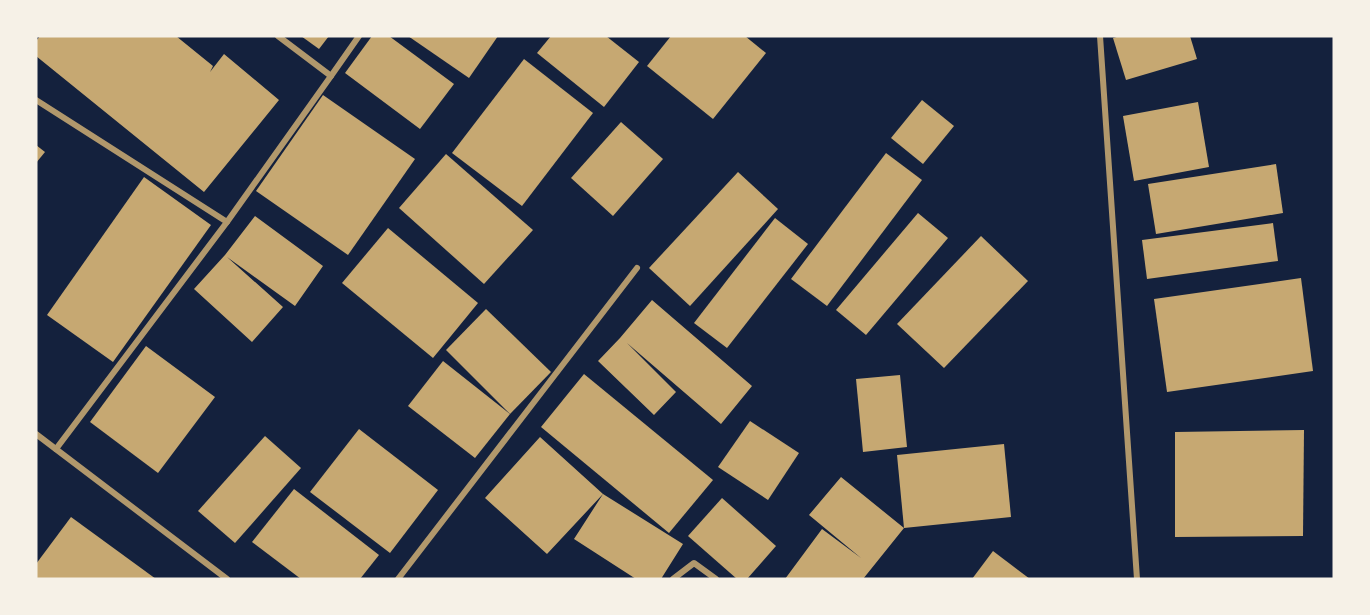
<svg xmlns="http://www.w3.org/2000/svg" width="1370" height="615" font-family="Bitter,serif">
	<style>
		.building { fill: #c6a872 }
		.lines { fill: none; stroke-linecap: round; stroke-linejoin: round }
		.minor { stroke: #b1986c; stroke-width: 6 }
	</style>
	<rect width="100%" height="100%" fill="#14213d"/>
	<g class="building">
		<path d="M 40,36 L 176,36 L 213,66 L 210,72 L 224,54 L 279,100 L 204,192 L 36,56 L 36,41 Z"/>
		<path d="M 301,36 L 329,36 L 319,49 Z"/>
		<path d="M 372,36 L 389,36 L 454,84 L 420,129 L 345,73 Z"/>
		<path d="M 408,36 L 498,36 L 469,78 Z"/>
		<path d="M 551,36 L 606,36 L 639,62 L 604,107 L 537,53 Z"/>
		<path d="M 671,36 L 745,36 L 766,53 L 713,119 L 647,66 Z"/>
		<path d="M 1120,36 L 1190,36 L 1197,59 L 1126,80 L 1113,38 Z"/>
		<path d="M 524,59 L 593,113 L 522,206 L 452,153 Z"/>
		<path d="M 323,95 L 415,159 L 348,255 L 256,191 Z"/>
		<path d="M 922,100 L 954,126 L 923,164 L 891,138 Z"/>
		<path d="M 1198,102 L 1209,167 L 1134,181 L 1123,116 Z"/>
		<path d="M 621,122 L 663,159 L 613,216 L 571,178 Z"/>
		<path d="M 36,145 L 45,152 L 36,163 Z"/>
		<path d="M 886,153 L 922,180 L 827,306 L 791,279 Z"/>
		<path d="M 446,154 L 533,230 L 484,284 L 399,208 Z"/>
		<path d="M 1276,164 L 1283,213 L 1156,234 L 1148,184 Z"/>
		<path d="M 738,172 L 778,209 L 690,306 L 649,268 Z"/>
		<path d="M 144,177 L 211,225 L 113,362 L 47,315 Z"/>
		<path d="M 918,213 L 948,238 L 866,335 L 836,310 Z"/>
		<path d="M 255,216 L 323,266 L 295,306 L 227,257 L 283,307 L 252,342 L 194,289 L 225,255 Z"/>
		<path d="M 775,218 L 808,244 L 727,348 L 694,323 Z"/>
		<path d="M 1273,223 L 1278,261 L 1147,279 L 1142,240 Z"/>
		<path d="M 388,228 L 478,303 L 433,358 L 342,283 Z"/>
		<path d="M 981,236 L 1028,281 L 944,368 L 897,324 Z"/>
		<path d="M 1301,278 L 1313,371 L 1167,392 L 1154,299 Z"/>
		<path d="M 652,300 L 752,386 L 721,424 L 627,343 L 676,392 L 654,415 L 598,361 L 620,338 Z"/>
		<path d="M 486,309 L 551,372 L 510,414 L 446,350 Z"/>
		<path d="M 146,346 L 215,397 L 158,473 L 90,422 Z"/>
		<path d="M 443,361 L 510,414 L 475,458 L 408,406 Z"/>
		<path d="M 584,374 L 713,480 L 669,533 L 541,427 Z"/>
		<path d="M 900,375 L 907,447 L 863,452 L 856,379 Z"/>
		<path d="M 750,421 L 799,453 L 768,500 L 718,467 Z"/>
		<path d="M 359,429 L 438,490 L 390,553 L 310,492 Z"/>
		<path d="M 1304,430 L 1303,536 L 1175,537 L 1175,432 Z"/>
		<path d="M 265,436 L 301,468 L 235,543 L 198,511 Z"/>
		<path d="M 540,437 L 603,494 L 683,544 L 661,579 L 636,579 L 574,539 L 603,494 L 547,554 L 485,498 Z"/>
		<path d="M 1004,444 L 1011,517 L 904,528 L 897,455 Z"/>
		<path d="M 841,477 L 904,528 L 863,579 L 785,579 L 822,529 L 861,558 L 809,515 Z"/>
		<path d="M 294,489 L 379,555 L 360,579 L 301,579 L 252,542 Z"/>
		<path d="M 722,498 L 776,546 L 747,579 L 737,579 L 688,536 Z"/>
		<path d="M 71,517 L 156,579 L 36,579 L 36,564 Z"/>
		<path d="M 993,551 L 1030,579 L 972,579 Z"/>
	</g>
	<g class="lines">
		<g class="minor">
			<path d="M 278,36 L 331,76 L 359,36"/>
			<path d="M 1100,36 L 1137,579"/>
			<path d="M 36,100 L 227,222 L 56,449"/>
			<path d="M 227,222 L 331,76"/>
			<path d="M 36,434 L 227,579"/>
			<path d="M 398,579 L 637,268"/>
			<path d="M 673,579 L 694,563 L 716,579"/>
		</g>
	</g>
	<rect width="1370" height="615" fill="none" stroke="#f6f1e7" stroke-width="75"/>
</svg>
